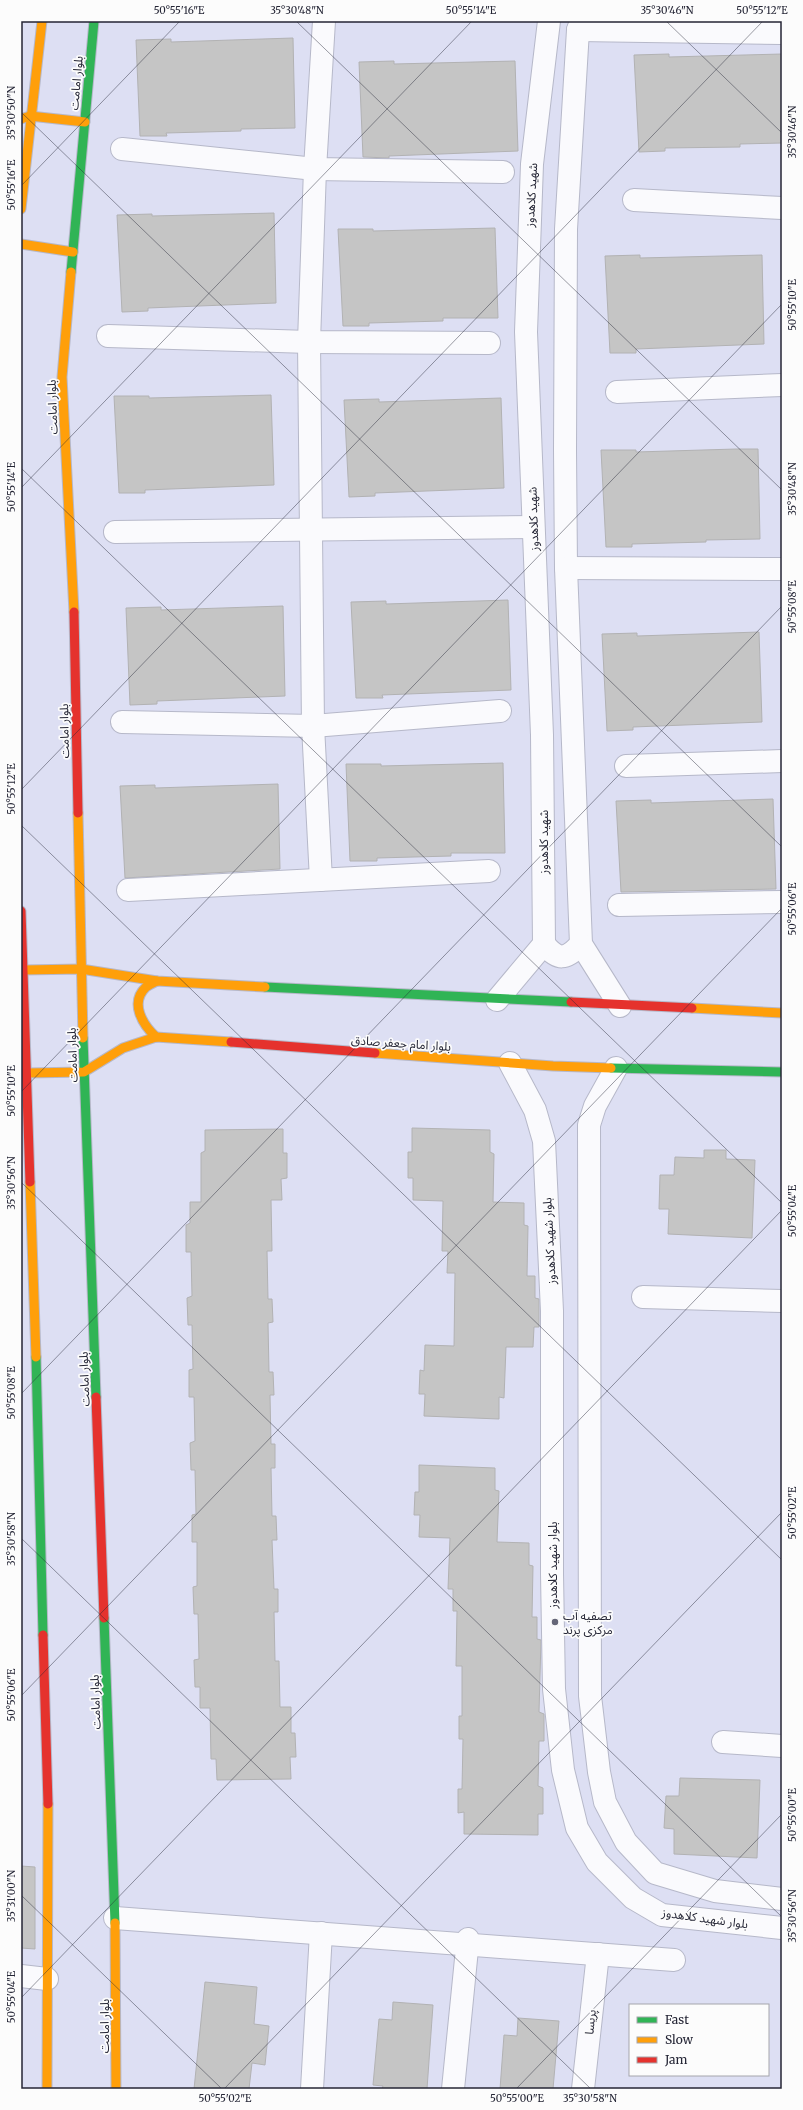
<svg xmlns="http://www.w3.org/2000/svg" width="803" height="2110" font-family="Merriweather,'Noto Sans Arabic',serif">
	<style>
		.building { fill: #c5c5c5; stroke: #b2b2b3 }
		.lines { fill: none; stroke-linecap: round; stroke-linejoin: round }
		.street-casing { stroke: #b6b8c9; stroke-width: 24 }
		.fast-casing { stroke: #b6b8c9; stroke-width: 11 }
		.slow-casing { stroke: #b6b8c9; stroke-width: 11 }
		.jam-casing { stroke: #b6b8c9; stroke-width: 11 }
		.street { stroke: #fafafd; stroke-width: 22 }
		.fast { stroke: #30b455; stroke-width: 9 }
		.slow { stroke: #ff9f0a; stroke-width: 9 }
		.jam { stroke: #e5322d; stroke-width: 9 }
		.ticks { fill: none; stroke: #242535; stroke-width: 1; stroke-opacity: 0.45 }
		.poi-dot { fill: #656678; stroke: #fcfcfc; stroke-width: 1.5 }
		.labels { text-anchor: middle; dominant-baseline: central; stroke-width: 3.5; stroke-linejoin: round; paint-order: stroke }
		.street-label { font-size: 12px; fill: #242535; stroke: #fcfcfc }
		.poi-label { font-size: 12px; fill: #242535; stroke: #fcfcfc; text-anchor: start }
		.neatline { fill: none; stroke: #242535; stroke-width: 1.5 }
		.ticks-label { font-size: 10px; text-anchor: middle; fill: #242535 }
	</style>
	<rect width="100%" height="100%" fill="#dddff3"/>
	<g class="building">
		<path d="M 293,38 L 295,128 L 241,129 L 241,131 L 166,133 L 167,136 L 140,136 L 136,40 L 171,39 L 171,42 Z"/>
		<path d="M 669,54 L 669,57 L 782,54 L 782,143 L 740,144 L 740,147 L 665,148 L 665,151 L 639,152 L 634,55 Z"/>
		<path d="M 394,61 L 394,64 L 515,61 L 518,151 L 389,156 L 389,158 L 363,157 L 359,62 Z"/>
		<path d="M 274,213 L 276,303 L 148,308 L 148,311 L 122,312 L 117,215 L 152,214 L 152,216 Z"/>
		<path d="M 495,228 L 498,318 L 443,318 L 443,321 L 369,323 L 369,326 L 343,326 L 338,229 L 373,229 L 373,231 Z"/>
		<path d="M 640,255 L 640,258 L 762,255 L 764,344 L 636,349 L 636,353 L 610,353 L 605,256 Z"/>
		<path d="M 271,395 L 274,485 L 145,490 L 145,493 L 119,493 L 114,396 L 149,396 L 149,398 Z"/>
		<path d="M 501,398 L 504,488 L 375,493 L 375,496 L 349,497 L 344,400 L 379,399 L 379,402 Z"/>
		<path d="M 736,449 L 758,449 L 760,539 L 706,540 L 706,542 L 632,544 L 632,547 L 606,547 L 601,450 L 636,450 L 636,452 Z"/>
		<path d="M 508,600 L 511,690 L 382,695 L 383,698 L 356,698 L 351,602 L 386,601 L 386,604 Z"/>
		<path d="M 283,606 L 285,696 L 157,701 L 157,704 L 130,705 L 126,608 L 161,607 L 161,610 Z"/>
		<path d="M 759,632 L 762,722 L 633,727 L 633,730 L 607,731 L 602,634 L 637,633 L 637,636 Z"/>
		<path d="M 503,763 L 505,853 L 451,853 L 451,856 L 377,858 L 377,861 L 350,861 L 346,764 L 381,764 L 381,766 Z"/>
		<path d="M 278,784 L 280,869 L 125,878 L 120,786 L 155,785 L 155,788 Z"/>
		<path d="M 773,799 L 776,889 L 621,892 L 616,801 L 651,800 L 651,803 Z"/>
		<path d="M 412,1128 L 490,1130 L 490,1152 L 494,1154 L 493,1202 L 524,1203 L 524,1225 L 528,1226 L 527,1276 L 535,1276 L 535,1298 L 539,1299 L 539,1327 L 534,1327 L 533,1347 L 506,1347 L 504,1398 L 499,1397 L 499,1419 L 424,1416 L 425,1394 L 419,1394 L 420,1370 L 424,1371 L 425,1345 L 454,1346 L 455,1273 L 447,1273 L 448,1251 L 442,1251 L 443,1201 L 413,1200 L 413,1178 L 408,1178 L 408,1152 L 412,1152 Z"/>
		<path d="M 283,1129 L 283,1153 L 287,1153 L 287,1178 L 281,1179 L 282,1200 L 271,1200 L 272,1251 L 267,1251 L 268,1299 L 272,1299 L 273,1322 L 268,1323 L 269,1372 L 273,1372 L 274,1395 L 270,1395 L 271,1444 L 275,1444 L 275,1468 L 271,1468 L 272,1516 L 276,1516 L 277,1540 L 272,1540 L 274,1589 L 278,1589 L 278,1612 L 274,1612 L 275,1661 L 279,1661 L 280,1707 L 291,1707 L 291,1733 L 295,1733 L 296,1757 L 290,1757 L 291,1779 L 217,1780 L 216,1759 L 211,1759 L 210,1708 L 200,1708 L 200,1687 L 195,1687 L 194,1660 L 199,1659 L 198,1614 L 194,1614 L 193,1587 L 197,1586 L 197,1542 L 192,1542 L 192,1515 L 196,1514 L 195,1470 L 191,1470 L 190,1443 L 195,1441 L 194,1397 L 189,1397 L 189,1370 L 193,1369 L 192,1325 L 188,1325 L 187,1298 L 192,1296 L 191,1252 L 186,1252 L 186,1225 L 190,1223 L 190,1202 L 201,1202 L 201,1153 L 205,1151 L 205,1130 Z"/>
		<path d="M 704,1150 L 726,1150 L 726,1159 L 755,1160 L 752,1238 L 668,1234 L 669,1209 L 659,1209 L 660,1175 L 674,1175 L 675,1157 L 704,1158 Z"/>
		<path d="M 419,1465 L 495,1468 L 495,1490 L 499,1491 L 497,1542 L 529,1543 L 529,1565 L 533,1566 L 532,1617 L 537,1617 L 537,1639 L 541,1640 L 539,1712 L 544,1714 L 544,1741 L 539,1741 L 538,1786 L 543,1788 L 543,1814 L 538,1814 L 538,1835 L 464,1834 L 464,1812 L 458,1813 L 458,1789 L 462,1789 L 463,1739 L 459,1739 L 459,1716 L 462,1716 L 462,1666 L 456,1666 L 457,1611 L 453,1611 L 453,1589 L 448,1589 L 450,1538 L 419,1537 L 420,1515 L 414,1515 L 415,1492 L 419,1492 Z"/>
		<path d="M 680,1778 L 760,1780 L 757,1858 L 674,1854 L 674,1829 L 664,1828 L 666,1796 L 679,1796 Z"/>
		<path d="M 21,1866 L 35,1867 L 35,1949 L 21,1948 Z"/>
		<path d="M 205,1982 L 257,1987 L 254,2024 L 269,2026 L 265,2065 L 252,2063 L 249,2089 L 194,2089 Z"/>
		<path d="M 393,2002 L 433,2005 L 427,2089 L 382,2089 L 383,2086 L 373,2085 L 379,2019 L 392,2020 Z"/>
		<path d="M 518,2018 L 559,2021 L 553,2089 L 500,2089 L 504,2035 L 517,2036 Z"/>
	</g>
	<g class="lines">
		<defs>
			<g id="street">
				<path d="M 581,21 L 578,30 L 566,229 L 565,450 L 566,568 L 581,944 L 620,1006"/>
				<path d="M 578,30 L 782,33"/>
				<path d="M 122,149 L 315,169 L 503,172"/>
				<path d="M 634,200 L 782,208"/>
				<path d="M 108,336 L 309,342 L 489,343"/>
				<path d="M 617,392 L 782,385"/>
				<path d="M 115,532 L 533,527"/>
				<path d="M 566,568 L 782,569"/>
				<path d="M 122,722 L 313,726 L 500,711"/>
				<path d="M 626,766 L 782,761"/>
				<path d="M 321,880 L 313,726 L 309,342 L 315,169 L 324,21"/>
				<path d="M 128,890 L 489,871"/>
				<path d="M 619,905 L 782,902"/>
				<path d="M 544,944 C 558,961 566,960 581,944"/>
				<path d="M 497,1000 L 544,944 L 542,735 L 526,332 L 532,164 L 549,21"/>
				<path d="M 510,1063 L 535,1110 L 544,1141 L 552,1311 L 552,1574 L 554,1689 L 563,1770 L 577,1828 L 597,1862 L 633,1898 L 662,1915 L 782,1928"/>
				<path d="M 616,1068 L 595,1106 L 589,1125 L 590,1696 L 599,1772 L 605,1802 L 626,1842 L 655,1873 L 715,1891 L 782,1899"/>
				<path d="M 643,1297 L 782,1301"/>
				<path d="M 723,1742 L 782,1746"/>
				<path d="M 115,1918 L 674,1960"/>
				<path d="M 21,1976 L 47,1979"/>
				<path d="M 312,2089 L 321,1933"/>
				<path d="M 453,2089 L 468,1939"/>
				<path d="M 583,2089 L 598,1954"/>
			</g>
			<g id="fast">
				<path d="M 71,272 L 94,21"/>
				<path d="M 265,987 L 571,1002"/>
				<path d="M 83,1038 L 96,1397"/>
				<path d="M 611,1068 L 782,1072"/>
				<path d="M 36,1357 L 43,1635"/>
				<path d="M 104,1618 L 115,1923"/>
			</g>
			<g id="slow">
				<path d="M 21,119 L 30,116 L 85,122"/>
				<path d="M 21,209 L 42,21"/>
				<path d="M 21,244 L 73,252"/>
				<path d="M 71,272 L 62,377 L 74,612"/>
				<path d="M 78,813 L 83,1038"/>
				<path d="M 23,970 L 81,969 L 157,981 L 265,987"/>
				<path d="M 692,1008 L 782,1013"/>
				<path d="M 156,1037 C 143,1025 129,1003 146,987 C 149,985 153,983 157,981"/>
				<path d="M 375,1053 L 553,1066 L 611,1068"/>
				<path d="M 27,1073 L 84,1072 L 123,1048 L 156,1037 L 231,1042"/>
				<path d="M 30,1182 L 36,1357"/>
				<path d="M 115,1923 L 116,2089"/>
				<path d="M 47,2089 L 48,1804"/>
			</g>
			<g id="jam">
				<path d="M 74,612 L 78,813"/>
				<path d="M 21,911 L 30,1182"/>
				<path d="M 571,1002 L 692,1008"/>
				<path d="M 231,1042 L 375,1053"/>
				<path d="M 96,1397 L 104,1618"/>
				<path d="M 43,1635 L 48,1804"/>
			</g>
		</defs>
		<use href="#street" class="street-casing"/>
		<use href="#fast" class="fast-casing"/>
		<use href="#slow" class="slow-casing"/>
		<use href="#jam" class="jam-casing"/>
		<use href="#street" class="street"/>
		<use href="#fast" class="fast"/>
		<use href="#slow" class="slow"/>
		<use href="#jam" class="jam"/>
	</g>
	<path class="ticks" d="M 296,21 L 782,490M 666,21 L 782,133M 21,112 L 782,847M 21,186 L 180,21M 21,468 L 782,1203M 21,488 L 472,21M 21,790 L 763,21M 21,825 L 782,1560M 21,1092 L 782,304M 21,1182 L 782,1917M 21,1394 L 782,606M 21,1538 L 591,2089M 21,1696 L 782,908M 21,1895 L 222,2089M 21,1998 L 782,1210M 224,2089 L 782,1512M 516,2089 L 782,1814"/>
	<circle class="poi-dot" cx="555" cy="1622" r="4"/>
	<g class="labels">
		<g class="street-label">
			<text transform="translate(76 83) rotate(-85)">بلوار امامت</text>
			<text transform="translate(531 195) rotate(-87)">شهید کلاهدوز</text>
			<text transform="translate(52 407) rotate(-92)">بلوار امامت</text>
			<text transform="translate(533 519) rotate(-92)">شهید کلاهدوز</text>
			<text transform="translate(64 731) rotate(-91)">بلوار امامت</text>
			<text transform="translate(543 842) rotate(-90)">شهید کلاهدوز</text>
			<text transform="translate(401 1043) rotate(4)">بلوار امام جعفر صادق</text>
			<text transform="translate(72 1055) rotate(-92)">بلوار امامت</text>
			<text transform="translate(549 1241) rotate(-93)">بلوار شهید کلاهدوز</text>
			<text transform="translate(84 1379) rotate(-92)">بلوار امامت</text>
			<text transform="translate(552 1565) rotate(-90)">بلوار شهید کلاهدوز</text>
			<text transform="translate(95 1702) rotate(-92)">بلوار امامت</text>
			<text transform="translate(705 1918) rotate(8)">بلوار شهید کلاهدوز</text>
			<text transform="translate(590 2022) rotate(-84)">پریسا</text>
			<text transform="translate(104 2026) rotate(-90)">بلوار امامت</text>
		</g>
		<g class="poi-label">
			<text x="563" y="1615">تصفیه آب<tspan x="563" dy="14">مرکزی پرند</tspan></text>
		</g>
	</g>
	<rect width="803" height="2110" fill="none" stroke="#fcfcfc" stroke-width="44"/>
	<rect x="629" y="2004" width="140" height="72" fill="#fcfcfc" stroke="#a6a6ac"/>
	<rect x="637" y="2017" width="20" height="6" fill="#30b455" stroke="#a6a6ac"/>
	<text x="665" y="2024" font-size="12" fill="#242535">Fast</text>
	<rect x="637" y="2037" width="20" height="6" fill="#ff9f0a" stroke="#a6a6ac"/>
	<text x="665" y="2044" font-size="12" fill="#242535">Slow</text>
	<rect x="637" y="2057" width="20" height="6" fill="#e5322d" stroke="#a6a6ac"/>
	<text x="665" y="2064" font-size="12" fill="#242535">Jam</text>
	<rect x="22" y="22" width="759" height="2066" class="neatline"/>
	<g class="ticks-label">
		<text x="179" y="14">50°55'16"E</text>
		<text x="297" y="14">35°30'48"N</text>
		<text x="471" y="14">50°55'14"E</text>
		<text x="667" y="14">35°30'46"N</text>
		<text x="762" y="14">50°55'12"E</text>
		<text transform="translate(11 113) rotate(-90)" y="4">35°30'50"N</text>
		<text transform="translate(792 132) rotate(-90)" y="4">35°30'46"N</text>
		<text transform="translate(11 185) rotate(-90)" y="4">50°55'16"E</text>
		<text transform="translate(792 305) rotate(-90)" y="4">50°55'10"E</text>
		<text transform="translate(11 487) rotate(-90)" y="4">50°55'14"E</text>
		<text transform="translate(792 489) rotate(-90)" y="4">35°30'48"N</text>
		<text transform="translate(792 607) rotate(-90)" y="4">50°55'08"E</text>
		<text transform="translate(11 789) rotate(-90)" y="4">50°55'12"E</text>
		<text transform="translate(792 909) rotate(-90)" y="4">50°55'06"E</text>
		<text transform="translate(11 1091) rotate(-90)" y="4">50°55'10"E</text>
		<text transform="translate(11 1183) rotate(-90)" y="4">35°30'56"N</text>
		<text transform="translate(792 1211) rotate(-90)" y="4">50°55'04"E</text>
		<text transform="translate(11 1393) rotate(-90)" y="4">50°55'08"E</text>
		<text transform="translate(792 1513) rotate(-90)" y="4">50°55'02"E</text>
		<text transform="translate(11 1539) rotate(-90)" y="4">35°30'58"N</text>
		<text transform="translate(11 1695) rotate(-90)" y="4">50°55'06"E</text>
		<text transform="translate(792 1815) rotate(-90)" y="4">50°55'00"E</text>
		<text transform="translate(11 1896) rotate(-90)" y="4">35°31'00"N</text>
		<text transform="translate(792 1916) rotate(-90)" y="4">35°30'56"N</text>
		<text transform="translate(11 1997) rotate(-90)" y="4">50°55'04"E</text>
		<text x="225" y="2102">50°55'02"E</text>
		<text x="517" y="2102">50°55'00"E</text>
		<text x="590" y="2102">35°30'58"N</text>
	</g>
</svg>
